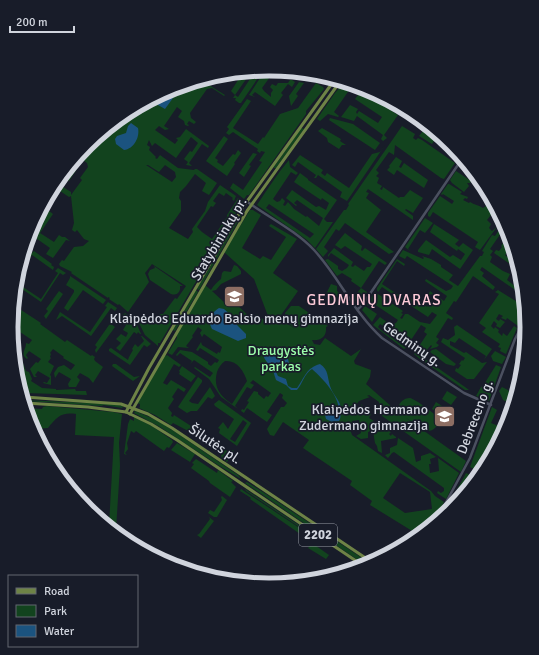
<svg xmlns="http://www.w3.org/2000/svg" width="539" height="655" font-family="Signika,sans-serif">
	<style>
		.green { fill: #12431e; fill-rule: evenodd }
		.water { fill: #1b537f }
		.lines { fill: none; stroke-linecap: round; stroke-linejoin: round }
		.minor { stroke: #4b5060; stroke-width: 2.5 }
		.major { stroke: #6e8346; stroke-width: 3 }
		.labels { text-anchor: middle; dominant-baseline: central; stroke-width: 3.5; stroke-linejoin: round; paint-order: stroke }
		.shield { fill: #181c29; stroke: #999da7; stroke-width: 1 }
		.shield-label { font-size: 13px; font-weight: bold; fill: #d0d4dd }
		.street-label { font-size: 14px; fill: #d0d4dd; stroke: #181c29 }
		.poi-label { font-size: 14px; fill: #d0d4dd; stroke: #181c29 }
		.park-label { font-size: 14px; fill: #9cfeab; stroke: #181c29 }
		.neighbourhood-label { font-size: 15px; letter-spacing: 1px; fill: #fecbd8; stroke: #181c29 }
		.rim { fill: none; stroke: #d0d4dd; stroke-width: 5 }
	</style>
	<rect width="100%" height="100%" fill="#181c29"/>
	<g class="green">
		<path d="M 270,69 L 275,70 L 262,88 L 264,91 L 271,97 L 271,93 L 273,90 L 270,87 L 272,84 L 276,86 L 278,83 L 288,83 L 290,80 L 292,80 L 295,82 L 292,87 L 288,84 L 281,93 L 283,95 L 275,106 L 255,92 L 252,95 L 255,97 L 249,95 L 262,75 L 264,76 L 266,75 L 264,73 L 266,70 Z"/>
		<path d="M 260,71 L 261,73 L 260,75 L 241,103 L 239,103 L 235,100 L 236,98 L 233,98 L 235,95 L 231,91 L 242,74 L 247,76 L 249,75 L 235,95 L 238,97 L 254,73 L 253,72 Z"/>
		<path d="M 299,82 L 304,83 L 296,94 L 298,96 L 291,106 L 289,96 Z"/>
		<path d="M 197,83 L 198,87 L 209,85 L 225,95 L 224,96 L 212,88 L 207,89 L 190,113 L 191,118 L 196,122 L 194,124 L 189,121 L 187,124 L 189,125 L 188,126 L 185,125 L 184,121 L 178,117 L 182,111 L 177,107 L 164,126 L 169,129 L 165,130 L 159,126 L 155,130 L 175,144 L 178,140 L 176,138 L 180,137 L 186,129 L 209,146 L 208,148 L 202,144 L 189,163 L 192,166 L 186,165 L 188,162 L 184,159 L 190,151 L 192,152 L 198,143 L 191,137 L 176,158 L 155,143 L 152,146 L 149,140 L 147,145 L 150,147 L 149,150 L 156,157 L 155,158 L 157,159 L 160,155 L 178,168 L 194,170 L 195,169 L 197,169 L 217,183 L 209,195 L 202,191 L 206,183 L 195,174 L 186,186 L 180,192 L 179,198 L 181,201 L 181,211 L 169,228 L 188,239 L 193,232 L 192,229 L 205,211 L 208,202 L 220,185 L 236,196 L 234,201 L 232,199 L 233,198 L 226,193 L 224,196 L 219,193 L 213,201 L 216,203 L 213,207 L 211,206 L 197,227 L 202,232 L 212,239 L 227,217 L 227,215 L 238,198 L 243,201 L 160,343 L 158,343 L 158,346 L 145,335 L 138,321 L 143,318 L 153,324 L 160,314 L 163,314 L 175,298 L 177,299 L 186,286 L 152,264 L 145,273 L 149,282 L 128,312 L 119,304 L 118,305 L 109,299 L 110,298 L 108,297 L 108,298 L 71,273 L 72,272 L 60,266 L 59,264 L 62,260 L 64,261 L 74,247 L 83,246 L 89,241 L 84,239 L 77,230 L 75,232 L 72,230 L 74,223 L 71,196 L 69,197 L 57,189 L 60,185 L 71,192 L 71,195 L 82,180 L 80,178 L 88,167 L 87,163 L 83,160 L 69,181 L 65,178 L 87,145 L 171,89 ZM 146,165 L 148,165 L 159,172 L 165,165 L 175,172 L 176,177 L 172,182 Z"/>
		<path d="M 316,83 L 323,87 L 324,89 L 306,111 L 306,114 L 249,195 L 247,195 L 244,199 L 230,188 L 233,183 L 243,190 L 262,162 L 259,161 L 265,152 L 261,151 L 260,153 L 257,151 L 258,149 L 233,132 L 229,135 L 226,133 L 229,129 L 227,127 L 247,99 L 251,101 L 233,128 L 258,144 L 263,137 L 264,138 L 280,114 L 298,108 Z"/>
		<path d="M 343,84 L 352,86 L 334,112 L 339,116 L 338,117 L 328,114 L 320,121 L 317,119 L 335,93 Z"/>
		<path d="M 361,91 L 398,115 L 384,135 L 387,138 L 383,141 L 381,139 L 383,135 L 357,116 L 354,121 L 341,117 L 350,105 L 358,109 L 356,112 L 357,114 L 359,111 L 378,123 L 382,117 L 355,99 Z"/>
		<path d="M 330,118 L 353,124 L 380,143 L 375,150 L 329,120 Z"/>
		<path d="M 402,126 L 415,134 L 413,138 L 416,140 L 418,138 L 422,140 L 455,163 L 444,179 L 441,178 L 395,145 L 394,155 L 389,152 L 376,170 L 379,173 L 376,176 L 379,178 L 377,183 L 382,186 L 380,189 L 382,190 L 383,187 L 399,198 L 400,197 L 404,197 L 410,190 L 423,198 L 413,213 L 406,209 L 405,210 L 413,216 L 413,220 L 368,189 L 366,192 L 369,193 L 366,198 L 381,210 L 366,232 L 394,252 L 389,254 L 345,223 L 339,231 L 336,229 L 324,247 L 328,251 L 323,257 L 316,249 L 344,210 L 346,210 L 349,205 L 348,204 Z"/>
		<path d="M 426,127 L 431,130 L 430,131 L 433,134 L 438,135 L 432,144 L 419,136 Z"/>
		<path d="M 301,128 L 304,129 L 276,168 L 274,168 L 274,167 Z"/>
		<path d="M 322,128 L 341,139 L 340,141 L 346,145 L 342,145 L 339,149 L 328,142 L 327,138 L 318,131 Z"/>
		<path d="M 224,136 L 228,139 L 215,158 L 218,160 L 217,162 L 223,166 L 233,154 L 235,155 L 238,150 L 241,153 L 234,163 L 235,164 L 227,176 L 206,161 Z"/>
		<path d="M 385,145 L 347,201 L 340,197 L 342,192 L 318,175 L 316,178 L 314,178 L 316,175 L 298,162 L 295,167 L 292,165 L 300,155 L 323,170 L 321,173 L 325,176 L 327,173 L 349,188 L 372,154 L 380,152 Z"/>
		<path d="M 253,153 L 257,154 L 249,165 L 251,166 L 244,177 L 239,173 Z"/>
		<path d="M 396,157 L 402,161 L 399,167 L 401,168 L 404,163 L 428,180 L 424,188 L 397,170 L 394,175 L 387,170 L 390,167 L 389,166 Z"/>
		<path d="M 289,160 L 290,167 L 298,173 L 296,175 L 291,172 L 273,199 L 277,202 L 280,201 L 282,198 L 285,201 L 283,205 L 285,206 L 288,202 L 294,209 L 306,217 L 307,216 L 319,226 L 323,218 L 297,200 L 294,203 L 297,205 L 296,206 L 286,198 L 292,190 L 316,207 L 319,206 L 326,210 L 329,203 L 322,198 L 321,200 L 294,182 L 300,173 L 308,179 L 308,180 L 337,200 L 324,219 L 327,222 L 333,222 L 315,248 L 307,240 L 257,205 C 267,190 277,174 289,160 ZM 269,204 L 314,234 L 310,238 L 266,208 Z"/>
		<path d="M 456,171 L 471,181 L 470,183 L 467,183 L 469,186 L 464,192 L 452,183 L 450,180 Z"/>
		<path d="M 448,184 L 449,184 L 462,192 L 460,194 L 468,197 L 467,199 L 465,198 L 463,200 L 469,203 L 470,202 C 474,205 479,205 483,208 L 486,206 L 494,211 L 487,220 L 491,224 L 489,228 L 492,231 L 497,227 L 480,250 L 475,247 L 478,242 L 433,212 L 430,217 L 428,216 L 428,213 L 440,196 L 452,204 L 454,201 L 443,194 L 442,195 L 441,194 Z"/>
		<path d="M 243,210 L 244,211 L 199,290 L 197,289 Z"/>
		<path d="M 250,210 L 253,210 L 261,215 L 242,248 L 260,259 L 263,256 L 271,260 L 286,237 L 269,226 L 271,224 L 297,239 L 273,273 L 298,291 L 279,318 L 295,329 L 287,322 L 285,313 L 291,306 L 299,306 L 328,326 L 326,327 C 327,336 321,341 312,340 L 314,344 L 320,345 L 325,338 L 351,356 L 361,349 L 354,361 L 355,364 L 371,370 L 370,377 L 366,384 L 401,415 C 399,411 397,405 402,401 C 404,399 407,398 410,398 C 415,399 433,412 436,416 C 442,423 433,434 424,430 C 418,427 412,421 406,418 L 466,461 L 461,472 L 375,411 L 379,404 L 379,402 L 369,395 L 367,396 L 370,397 L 359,401 L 353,409 L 357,412 L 362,404 L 364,415 L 371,414 L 369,418 L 374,421 L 372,424 L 374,424 L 375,422 L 391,432 L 389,434 L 391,436 L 392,434 L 396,437 L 396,438 L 381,441 L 382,453 L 378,451 L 377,446 L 375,443 L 373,431 L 368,432 L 368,438 L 361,439 L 356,436 L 361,433 L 359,420 L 352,421 L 353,429 L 350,429 L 352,435 L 431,491 L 435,496 L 444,502 L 432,524 L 417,534 L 370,505 L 372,501 L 350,485 L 352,481 L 303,448 L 309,440 L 283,422 L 274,436 L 270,435 L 267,429 L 281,407 L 284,407 L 287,403 L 282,398 L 283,395 L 280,393 L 267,412 L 272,415 L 267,422 L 247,408 L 244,413 L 241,411 L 242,409 L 244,410 L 249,402 L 247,401 L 254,391 L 258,392 L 258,394 L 264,399 L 266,396 L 268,397 L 271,393 L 253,380 L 250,383 L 254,385 L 251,389 L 247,387 L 235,406 L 238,409 L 221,397 L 209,379 L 194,368 L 195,367 L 210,377 L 213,373 L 194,360 L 190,364 L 192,361 L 180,353 L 177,356 L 176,355 L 180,350 L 192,352 L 208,362 L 208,364 L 211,366 L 215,362 L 217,363 L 219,360 L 200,348 L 198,351 L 196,350 L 201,342 L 202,345 L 217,354 L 218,352 L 220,353 L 222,347 L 204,334 L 202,337 L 200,333 L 202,330 L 198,327 L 192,336 L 193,337 L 186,346 L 189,348 L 178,347 L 172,355 L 168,353 L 177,338 L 176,333 L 205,285 L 211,290 C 213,286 217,282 221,279 L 222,273 L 224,271 L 231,272 L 234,265 L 237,266 L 241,271 L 241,274 L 221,284 L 216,290 L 212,291 L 226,304 L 235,303 L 252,319 L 257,314 L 264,320 L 268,316 L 254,279 L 224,252 ZM 225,361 C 237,360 244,371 247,381 L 232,404 C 220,396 213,387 217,372 C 219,367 221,364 225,361 ZM 400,473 L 430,492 L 432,509 L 405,513 L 383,498 Z"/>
		<path d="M 49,211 L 53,214 L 40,233 L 54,242 L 59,235 L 62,237 L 65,237 L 70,241 L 66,240 L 53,258 L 46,254 L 50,248 L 30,234 L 31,228 L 33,229 L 44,213 Z"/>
		<path d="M 425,218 L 433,223 L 425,233 L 420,230 L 408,249 L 411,252 L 405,247 Z"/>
		<path d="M 504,222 L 506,226 L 490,249 L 493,251 L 490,255 L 492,257 L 490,262 L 503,271 L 510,274 L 507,280 L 520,290 L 521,294 L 482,267 L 480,270 L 484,273 L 482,276 L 495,287 L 493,290 L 473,276 L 456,302 L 454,301 L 446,313 L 453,318 L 452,320 L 448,318 L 436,337 L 439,339 L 436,343 L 439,345 L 437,347 L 430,349 L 432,346 L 431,345 L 421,357 L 422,358 L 421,360 L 414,354 L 427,334 L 424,332 L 426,328 L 421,325 L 409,343 L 380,324 L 378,327 L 380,329 L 406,348 L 404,349 L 373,325 L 380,317 L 391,325 L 396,323 L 398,320 L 371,302 L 368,306 L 367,305 L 367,303 L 375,292 L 403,311 L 401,313 L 403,314 L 400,318 L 402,319 L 405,314 L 408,314 L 420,322 L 430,324 L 437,315 L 432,312 L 428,317 L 402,300 L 400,302 L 402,304 L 397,304 L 400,299 L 382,287 L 378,292 L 377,290 L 377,288 L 397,259 L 405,264 L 404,266 L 397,261 L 382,284 L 409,302 L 413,297 L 415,301 L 417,299 L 427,307 L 431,302 L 438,306 L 441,301 L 431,294 L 427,299 L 426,299 L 430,291 L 444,301 L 447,296 L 425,281 L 426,279 L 446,291 L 451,289 L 453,286 L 407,256 L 405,259 L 399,256 L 403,250 L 423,259 L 424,258 L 422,256 L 431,259 L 441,265 L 441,267 L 453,275 L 449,280 L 458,286 L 480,256 L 482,256 L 484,252 L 482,251 L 492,235 L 495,236 Z"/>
		<path d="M 434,224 L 459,240 L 455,244 L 459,247 L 463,243 L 473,250 L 460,269 L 432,249 L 429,255 L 418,252 L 418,250 L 426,240 L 450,257 L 453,255 L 461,260 L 465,254 L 458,249 L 457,251 L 430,232 Z"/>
		<path d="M 345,233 L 362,246 L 361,250 L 362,251 L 365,248 L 387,263 L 385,265 L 379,261 L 361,288 L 367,292 L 359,305 L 353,298 L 361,288 L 351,281 L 352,279 L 342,273 L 337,276 L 325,260 L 328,259 L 338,266 L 338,269 L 342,271 L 347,268 L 349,265 L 331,253 L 328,257 L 328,255 L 334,248 L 353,262 L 351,266 L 353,267 L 355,265 L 364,271 L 367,267 L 370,267 L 372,264 L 345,246 L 341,249 L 335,245 Z"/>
		<path d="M 509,235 L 513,250 L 510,248 L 505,255 L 511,260 L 515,261 L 516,268 L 494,253 L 496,250 L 499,251 L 502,247 L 501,246 Z"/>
		<path d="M 34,251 L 52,264 L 51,265 L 54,267 L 53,270 L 32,255 L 22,270 C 24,262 28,256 34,251 Z"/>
		<path d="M 154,266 L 183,286 L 180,286 C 181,292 177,296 171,294 L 150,280 L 148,274 L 150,270 L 155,268 Z"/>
		<path d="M 58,268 L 66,273 L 63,275 L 60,273 L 41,302 L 19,287 L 20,285 L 41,299 L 58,273 L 55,271 Z"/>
		<path d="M 70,276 L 106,300 L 103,304 L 83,290 L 68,311 L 64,308 L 74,292 L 74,290 L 66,285 L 70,278 Z"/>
		<path d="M 331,284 L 337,286 L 337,291 L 341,294 L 343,300 L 338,304 L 331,300 L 328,294 L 326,294 Z"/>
		<path d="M 196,290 L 198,292 L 175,331 L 173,330 Z"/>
		<path d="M 498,290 L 524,306 L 525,313 L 518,326 L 507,318 L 506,320 L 501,318 L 503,316 L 499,314 L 496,319 L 499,321 L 500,319 L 505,322 L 500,328 L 496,326 L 497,324 L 494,321 L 491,326 L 494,329 L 495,327 L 499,330 L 498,332 L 502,336 L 503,333 L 507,336 L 514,326 L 517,328 L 506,354 L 500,351 L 501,348 L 498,347 L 500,344 L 482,332 L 486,328 L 479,323 L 499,294 L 495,292 Z"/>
		<path d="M 59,291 L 63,294 L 46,319 L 44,316 L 48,311 L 46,309 Z"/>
		<path d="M 108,302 L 117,308 L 115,311 L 111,308 L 91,336 L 62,316 L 56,320 L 60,312 L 90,332 L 107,307 L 105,306 Z"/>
		<path d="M 15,306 L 41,323 L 40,324 L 65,342 L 67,340 L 91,356 L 92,355 L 95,357 L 94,359 L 95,361 L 103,367 L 93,383 L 89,378 L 80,373 L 77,377 L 80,380 L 76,387 L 69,387 L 68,384 L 71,379 L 59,372 L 55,378 L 54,373 L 58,367 L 64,365 L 71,370 L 75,365 L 63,358 L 64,357 L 53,349 L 50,353 L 51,354 L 50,357 L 51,358 L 48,362 L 54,366 L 50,375 L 51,376 L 51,385 L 43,383 L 44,382 L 47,383 L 50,378 L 38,371 L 35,375 L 37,377 L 34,377 L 30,369 L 36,362 L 38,363 L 41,359 L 29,351 L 26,355 L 28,358 L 27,359 C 20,354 26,350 26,343 L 29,344 L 32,340 L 20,332 L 15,343 L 21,347 L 21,351 L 16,351 L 11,327 Z"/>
		<path d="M 365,306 L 377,314 L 372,322 L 362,310 Z"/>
		<path d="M 119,313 L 123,315 L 125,313 L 135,320 L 141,334 L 140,334 L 138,332 L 137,334 L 134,332 L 120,351 L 116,348 L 121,343 L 116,339 L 121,334 L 126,337 L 128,333 L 123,330 L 126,325 L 116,319 Z"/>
		<path d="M 111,324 L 115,327 L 96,353 L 95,350 L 97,347 L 95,345 L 109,325 Z"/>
		<path d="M 457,325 L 492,349 L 484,360 L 486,356 L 459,338 L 455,343 L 450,341 L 450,345 L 464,353 L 466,352 L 482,363 L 487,362 L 474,379 L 467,379 L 455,371 L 456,368 L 458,369 L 461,365 L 459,364 L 462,360 L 463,361 L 465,358 L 441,342 L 443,338 L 448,340 L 455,335 L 454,327 Z"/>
		<path d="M 141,336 L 142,336 L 151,344 L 147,347 L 144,345 L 130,365 L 109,351 L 109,349 L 111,348 L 128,360 L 129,357 L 133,350 L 132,349 L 135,344 L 138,347 L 144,341 Z"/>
		<path d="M 436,349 L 456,364 L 454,366 L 446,364 L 430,352 L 432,350 Z"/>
		<path d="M 495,351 L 506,357 L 502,364 L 493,361 L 491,356 Z"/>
		<path d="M 16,353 L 20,354 L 22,357 L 21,358 L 26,371 L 29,372 L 32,379 L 31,381 L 42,388 L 56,389 L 56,390 L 75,389 L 76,391 L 86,391 L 87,395 L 26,393 Z"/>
		<path d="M 164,355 L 166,356 L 167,355 L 181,365 L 179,367 L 174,364 L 163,383 L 167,385 L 171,380 L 186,389 L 184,392 L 178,388 L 172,397 L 174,399 L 168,408 L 172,413 L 171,416 L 173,417 L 174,415 L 191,426 L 194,430 L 192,433 L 173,423 L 171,425 L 155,415 L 139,408 L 140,407 L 140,404 L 137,403 Z"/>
		<path d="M 425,359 L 465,387 L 469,390 L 465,390 L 423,361 Z"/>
		<path d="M 113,364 L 116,364 L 134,377 L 140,376 L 133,381 L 112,366 Z"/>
		<path d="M 496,365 L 501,367 L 489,401 L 476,396 L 481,387 L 483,386 Z"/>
		<path d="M 182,366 L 196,376 L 191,382 L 179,374 L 180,372 L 179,371 Z"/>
		<path d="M 198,377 L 202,380 L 202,382 L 189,401 L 192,403 L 198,404 L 210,387 L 215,396 L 212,399 L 208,397 L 197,411 L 191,411 L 187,413 L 178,407 Z"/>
		<path d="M 502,387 L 508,390 L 512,396 L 515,395 L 513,405 L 503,400 L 499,391 Z"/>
		<path d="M 447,391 L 457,397 L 451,405 L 442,399 Z"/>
		<path d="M 25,400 L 112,404 L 123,406 L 122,408 L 104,405 L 101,406 L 26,401 Z"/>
		<path d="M 219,400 L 251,423 L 237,446 L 219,433 L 220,429 L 218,428 L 223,422 L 228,429 L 234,419 L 215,406 L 214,404 ZM 243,420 L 247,423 L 235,442 L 230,439 Z"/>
		<path d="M 436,402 L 448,410 L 444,417 L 432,409 Z"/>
		<path d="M 47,406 L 113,412 L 122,414 L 119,443 L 120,466 L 116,530 L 109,525 L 114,437 L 75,435 L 76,414 C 61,412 57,417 48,428 L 33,429 L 31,426 L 27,408 L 42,409 L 43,407 Z"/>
		<path d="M 492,407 L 497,410 L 491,423 L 506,429 L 509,422 L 508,427 L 478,471 L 470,467 Z"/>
		<path d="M 135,411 L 154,419 L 165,425 L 238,475 L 241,479 L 218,465 L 160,427 L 134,413 Z"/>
		<path d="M 134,417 L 152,426 L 172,440 L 173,442 L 169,448 L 167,447 L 164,451 L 136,431 L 134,433 L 131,431 L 127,443 L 128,449 L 125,453 L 127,455 L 124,454 L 128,424 L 130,419 L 134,421 Z"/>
		<path d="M 398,438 L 413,448 L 416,462 L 421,460 L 421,456 L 430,453 L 436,457 L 430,459 L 431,464 L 429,464 L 430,473 L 439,471 L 438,458 L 459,473 L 446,499 L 437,493 L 438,491 L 441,493 L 444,491 L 444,488 L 394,452 L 392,453 L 388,458 L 385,455 L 390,453 L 390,448 L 397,445 Z"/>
		<path d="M 211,440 L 230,453 L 232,450 L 234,451 L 227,462 L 222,459 L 220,451 L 208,443 Z"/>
		<path d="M 177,443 L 195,454 L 190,462 L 171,450 Z"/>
		<path d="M 196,459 L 217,473 L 218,470 L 233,481 L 231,482 L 236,487 L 230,497 L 210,483 L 209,481 L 191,468 L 194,464 L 192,463 Z"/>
		<path d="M 466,473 L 475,477 L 458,502 L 455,501 L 456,499 L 453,497 Z"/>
		<path d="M 247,482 L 263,492 L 371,564 L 368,567 L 248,485 L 245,483 Z"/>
		<path d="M 241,489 L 307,533 L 306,535 L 303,536 L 250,499 L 251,498 L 240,491 Z"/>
		<path d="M 245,489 L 306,530 L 304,531 L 298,526 L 246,491 Z"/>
		<path d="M 222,496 L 227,500 L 217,517 L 214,517 L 208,513 L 210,510 L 214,512 L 222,500 L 221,497 Z"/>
		<path d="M 209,517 L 214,521 L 201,538 L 197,535 L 199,534 L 210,519 Z"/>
		<path d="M 312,543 L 329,555 L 326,559 L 308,548 Z"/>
	</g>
	<g class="water">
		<path d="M 181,87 L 165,109 L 158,105 L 154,100 L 171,89 Z"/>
		<path d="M 131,123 L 138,128 C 140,137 134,149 124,150 L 116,144 L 115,139 L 117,136 L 126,133 L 128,126 Z"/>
		<path d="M 219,308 L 224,309 L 233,317 L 237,325 L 246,334 L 246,338 L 238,341 L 212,329 C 207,321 212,312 219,308 Z"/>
		<path d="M 270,348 L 278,351 L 288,359 L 289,363 C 285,371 280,367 276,372 L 278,376 L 286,379 L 288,386 L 292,388 L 297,388 C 305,377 306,368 320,364 C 329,370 327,377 330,386 C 333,396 342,401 341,412 C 340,416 341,418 339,421 L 332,422 L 326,419 L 325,415 L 329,411 L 339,413 C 340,396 323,379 312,369 C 304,374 303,383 297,390 L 291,390 L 286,385 L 276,380 C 275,377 274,374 273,370 C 269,363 256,354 270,348 Z"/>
	</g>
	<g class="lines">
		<g class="minor">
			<path d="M 249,203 C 270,218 296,231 314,250 C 339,277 354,313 382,338 L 464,393 L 491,405"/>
			<path d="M 358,309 L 363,304 L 462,159"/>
			<path d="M 436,521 L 470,458 L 515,339 L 526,318"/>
		</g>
		<g class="major">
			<path d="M 25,397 L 121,404 L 148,414 L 172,428 L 373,563"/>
			<path d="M 26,403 L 88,407 L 126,412 L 151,424 L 177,440 L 365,567"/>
			<path d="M 126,412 L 149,368 L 243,207 L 333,82"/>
			<path d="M 130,414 L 247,211 L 339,83"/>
		</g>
	</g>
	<defs>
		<symbol id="school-square" viewBox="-11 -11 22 22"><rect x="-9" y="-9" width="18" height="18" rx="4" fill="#8d6e63" stroke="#181c29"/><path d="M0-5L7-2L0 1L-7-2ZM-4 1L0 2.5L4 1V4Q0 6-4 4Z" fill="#fff"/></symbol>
	</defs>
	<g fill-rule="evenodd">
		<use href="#school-square" x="222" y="284" width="25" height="25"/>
		<use href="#school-square" x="432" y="404" width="25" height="25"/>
	</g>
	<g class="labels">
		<rect class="shield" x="299" y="524" width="38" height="22" rx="3"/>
		<g class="shield-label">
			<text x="318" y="535">2202</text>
		</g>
		<g class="street-label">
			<text transform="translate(219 239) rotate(-59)">Statybininkų pr.</text>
			<text transform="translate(412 344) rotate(35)">Gedminų g.</text>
			<text transform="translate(475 417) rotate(-69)">Debreceno g.</text>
			<text transform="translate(215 444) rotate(34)">Šilutės pl.</text>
		</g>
		<g class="poi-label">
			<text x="234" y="318">Klaipėdos Eduardo Balsio menų gimnazija</text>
			<text x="428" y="409" text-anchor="end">Klaipėdos Hermano<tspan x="428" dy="16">Zudermano gimnazija</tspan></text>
		</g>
		<g class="park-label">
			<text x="281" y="350">Draugystės<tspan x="281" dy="16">parkas</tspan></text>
		</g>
		<g class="neighbourhood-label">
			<text x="374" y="300">GEDMINŲ DVARAS</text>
		</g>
	</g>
	<path d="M0 0H539V655H0ZM18 327a251 251 0 1 1 502 0a251 251 0 1 1-502 0Z" fill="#181c29" fill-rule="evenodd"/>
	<path class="rim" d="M18 327a251 251 0 1 1 502 0a251 251 0 1 1-502 0Z"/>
	<rect x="8" y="575" width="130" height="72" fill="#181c29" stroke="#626671"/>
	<rect x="16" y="588" width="20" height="6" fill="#6e8346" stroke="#626671"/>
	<text x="44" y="595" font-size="12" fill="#d0d4dd">Road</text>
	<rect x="16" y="605" width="20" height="12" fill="#12431e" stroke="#626671"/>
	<text x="44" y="615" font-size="12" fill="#d0d4dd">Park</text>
	<rect x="16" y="625" width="20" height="12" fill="#1b537f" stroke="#626671"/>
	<text x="44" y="635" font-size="12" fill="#d0d4dd">Water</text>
	<path d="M10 26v6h64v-6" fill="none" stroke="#d0d4dd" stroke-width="2"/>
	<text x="16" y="26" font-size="12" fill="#d0d4dd" stroke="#181c29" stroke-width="3" paint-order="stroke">200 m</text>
</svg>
